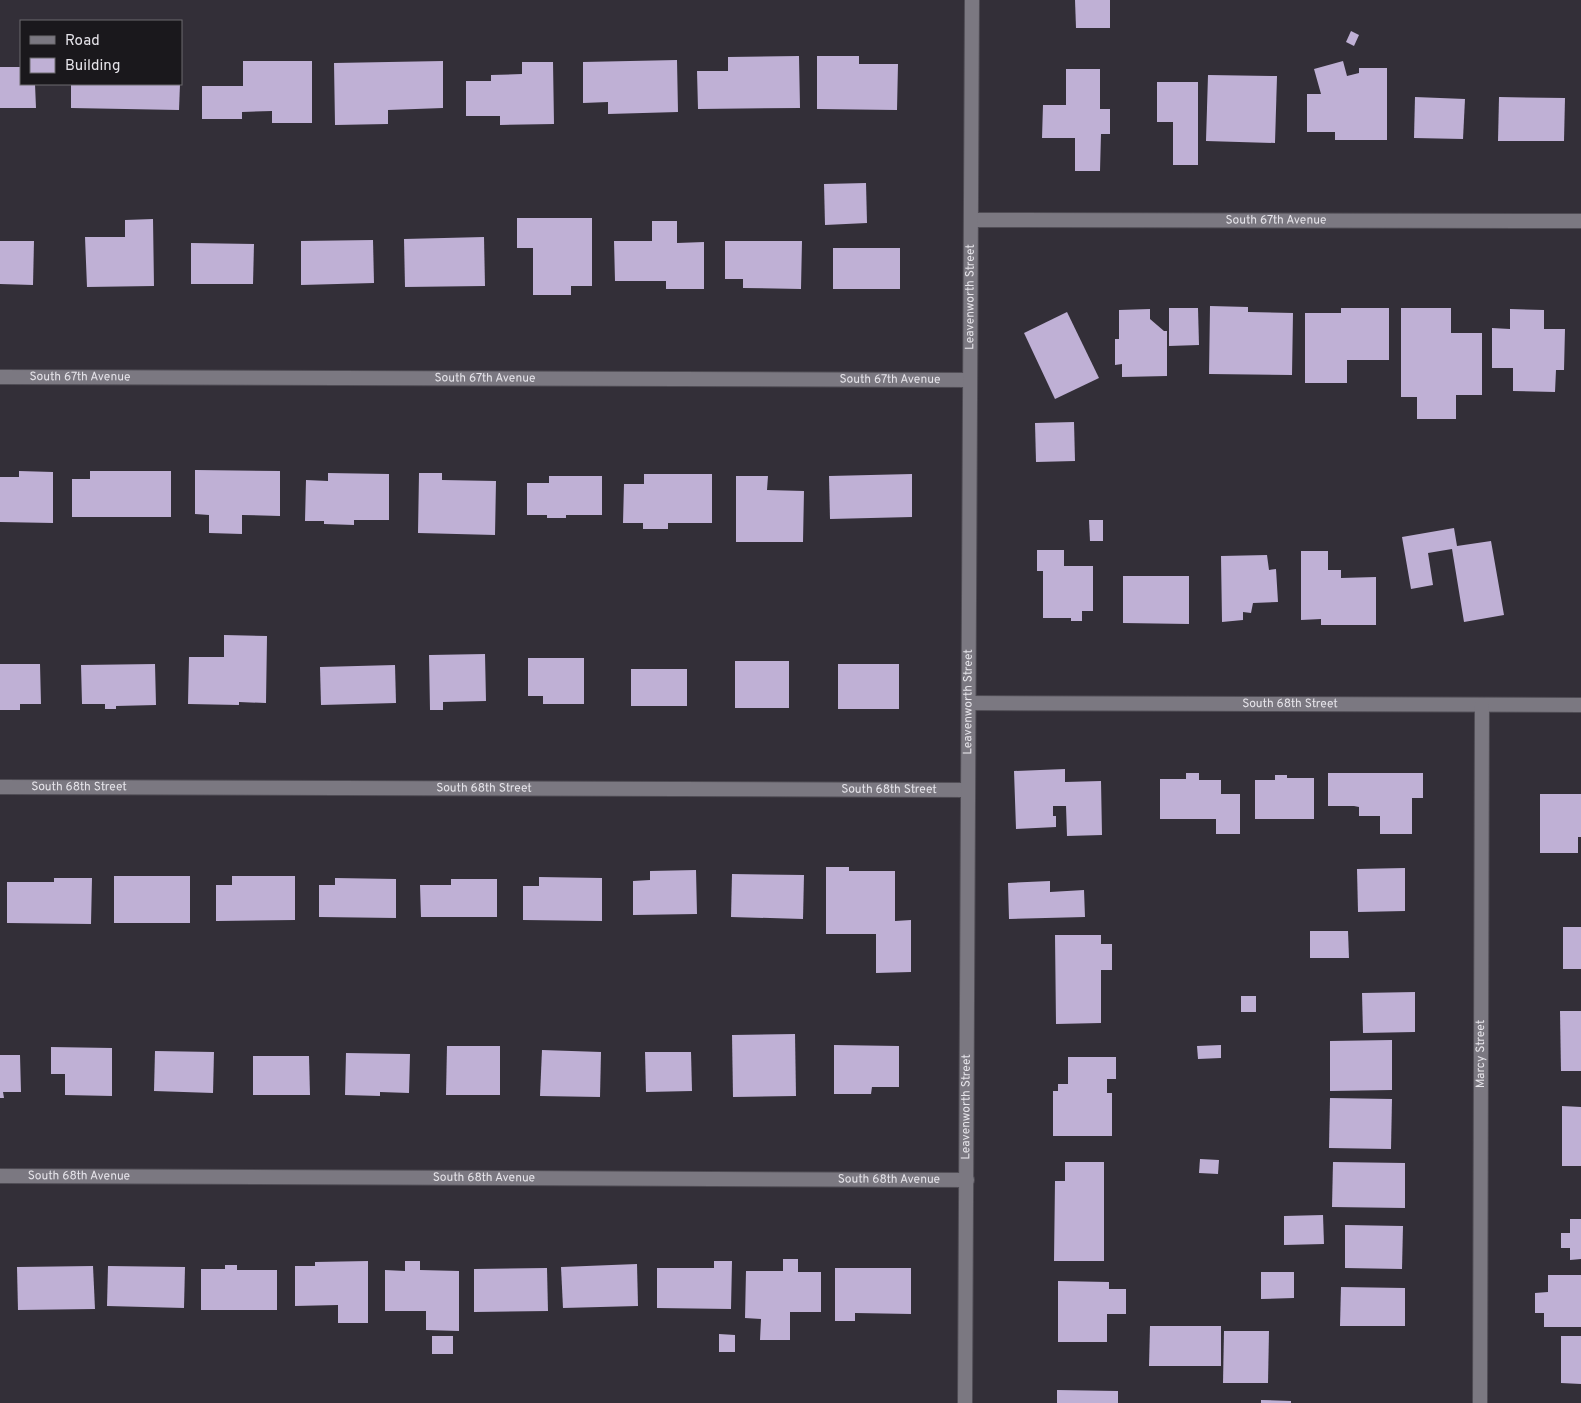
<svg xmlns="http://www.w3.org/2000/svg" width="1581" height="1403" font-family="Overpass,sans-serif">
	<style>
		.building { fill: #bfb0d5 }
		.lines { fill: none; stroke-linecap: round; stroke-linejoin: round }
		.minor-casing { stroke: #4f4c54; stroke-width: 16 }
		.minor { stroke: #7b7881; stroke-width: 14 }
		.labels { text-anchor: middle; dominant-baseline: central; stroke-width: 5; stroke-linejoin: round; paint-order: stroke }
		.street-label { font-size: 12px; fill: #e6e4ea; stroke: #1a181c }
	</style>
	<rect width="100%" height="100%" fill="#332f38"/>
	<g class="building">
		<path d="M 1075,0 L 1110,0 L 1110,28 L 1076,28 Z"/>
		<path d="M 1351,31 L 1359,35 L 1354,46 L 1346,42 Z"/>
		<path d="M 799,56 L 800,108 L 698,109 L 697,71 L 728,71 L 728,57 Z"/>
		<path d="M 817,56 L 859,56 L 859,64 L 898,64 L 897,110 L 817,109 Z"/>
		<path d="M 677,60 L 678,112 L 608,114 L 608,102 L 583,103 L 583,62 Z"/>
		<path d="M 243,61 L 312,61 L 312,123 L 272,123 L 272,111 L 242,112 L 242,119 L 202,119 L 202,86 L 243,86 Z"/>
		<path d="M 443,61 L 443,108 L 388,110 L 388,124 L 335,125 L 334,63 Z"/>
		<path d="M 1343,61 L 1347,76 L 1359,73 L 1359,68 L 1387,68 L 1387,140 L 1335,140 L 1335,132 L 1307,132 L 1307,94 L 1321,94 L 1314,69 Z"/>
		<path d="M 522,62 L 553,62 L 554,124 L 500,125 L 500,116 L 466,116 L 466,81 L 491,81 L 491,75 L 522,74 Z"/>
		<path d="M 0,67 L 21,67 L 21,84 L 35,84 L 36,108 L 0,108 Z"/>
		<path d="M 1066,69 L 1100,69 L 1100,109 L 1110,109 L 1110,134 L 1101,134 L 1100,171 L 1075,171 L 1075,138 L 1042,138 L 1043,105 L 1066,105 Z"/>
		<path d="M 1208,75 L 1277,76 L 1275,143 L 1206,141 Z"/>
		<path d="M 1157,82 L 1198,82 L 1198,165 L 1173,165 L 1173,122 L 1157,122 Z"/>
		<path d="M 71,84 L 180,84 L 179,110 L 71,108 Z"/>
		<path d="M 1415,97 L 1465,99 L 1463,139 L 1414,138 Z"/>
		<path d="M 1499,97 L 1565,98 L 1564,141 L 1498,141 Z"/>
		<path d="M 866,183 L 867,223 L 825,225 L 824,184 Z"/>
		<path d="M 517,218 L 592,218 L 592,286 L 571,286 L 571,295 L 533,295 L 533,248 L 517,248 Z"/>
		<path d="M 153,219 L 154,286 L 87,287 L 85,237 L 125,237 L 125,220 Z"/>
		<path d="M 652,221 L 677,221 L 677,243 L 704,242 L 704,289 L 666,289 L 666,281 L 615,281 L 614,241 L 652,241 Z"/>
		<path d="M 484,237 L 485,286 L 405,287 L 404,239 Z"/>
		<path d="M 373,240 L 374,283 L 301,285 L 301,241 Z"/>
		<path d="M 0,241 L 34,241 L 33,285 L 0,284 Z"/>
		<path d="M 725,241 L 802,241 L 801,289 L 743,288 L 743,279 L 725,279 Z"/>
		<path d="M 191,243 L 254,244 L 253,284 L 191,284 Z"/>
		<rect x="833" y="248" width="67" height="41"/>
		<path d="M 1210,306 L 1248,307 L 1248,312 L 1293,313 L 1292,375 L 1209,374 Z"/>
		<path d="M 1169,308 L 1198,308 L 1199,345 L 1169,346 Z"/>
		<path d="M 1341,308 L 1389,308 L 1389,360 L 1347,360 L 1347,383 L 1305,383 L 1305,313 L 1341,313 Z"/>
		<path d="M 1401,308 L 1451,308 L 1451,333 L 1482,333 L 1482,395 L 1456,395 L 1456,419 L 1417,419 L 1417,397 L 1401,397 Z"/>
		<path d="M 1150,309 L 1150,319 L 1164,331 L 1167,331 L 1167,376 L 1122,377 L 1122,364 L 1115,365 L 1115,339 L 1119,339 L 1119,310 Z"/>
		<path d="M 1510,309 L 1544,310 L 1544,329 L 1565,329 L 1564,370 L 1556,370 L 1555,392 L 1513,391 L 1513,368 L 1492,368 L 1492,328 L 1510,329 Z"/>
		<path d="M 1067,312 L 1099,378 L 1055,399 L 1024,333 Z"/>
		<path d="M 1074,422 L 1075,461 L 1036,462 L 1035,423 Z"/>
		<path d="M 195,470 L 280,471 L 280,516 L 242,515 L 242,534 L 209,533 L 209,515 L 195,514 Z"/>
		<path d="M 19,471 L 53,472 L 53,523 L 0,522 L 0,477 L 19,477 Z"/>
		<path d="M 90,471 L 171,471 L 171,517 L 72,517 L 72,479 L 90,479 Z"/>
		<path d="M 328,473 L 389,474 L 389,520 L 354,520 L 354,525 L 324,524 L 324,521 L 305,521 L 306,480 L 328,481 Z"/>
		<path d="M 419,473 L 442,473 L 442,480 L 496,481 L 495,535 L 418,533 Z"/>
		<path d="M 644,474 L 712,474 L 712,523 L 668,523 L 668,529 L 643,529 L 643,523 L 623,523 L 624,484 L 644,484 Z"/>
		<path d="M 912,474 L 912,517 L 830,519 L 829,476 Z"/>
		<path d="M 549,476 L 602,476 L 602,515 L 566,515 L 566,518 L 547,518 L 547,515 L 527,515 L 527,483 L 549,483 Z"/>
		<path d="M 736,476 L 768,476 L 767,490 L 804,491 L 803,542 L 736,542 Z"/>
		<path d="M 1089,520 L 1103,520 L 1103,541 L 1090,541 Z"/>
		<path d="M 1454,528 L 1457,546 L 1491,541 L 1504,615 L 1464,622 L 1452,549 L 1428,553 L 1433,585 L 1411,589 L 1402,537 Z"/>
		<path d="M 1037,550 L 1064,550 L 1064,566 L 1093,566 L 1093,611 L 1082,611 L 1082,621 L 1071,621 L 1071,618 L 1043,618 L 1043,571 L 1037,571 Z"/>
		<path d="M 1301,551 L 1328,551 L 1328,570 L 1341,570 L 1341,578 L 1376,577 L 1376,625 L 1321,625 L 1321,619 L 1301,620 Z"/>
		<path d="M 1267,555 L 1269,570 L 1276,569 L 1278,602 L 1253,603 L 1251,613 L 1243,612 L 1243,620 L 1222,622 L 1221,556 Z"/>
		<path d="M 1123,576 L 1189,576 L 1189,624 L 1123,623 Z"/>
		<path d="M 224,635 L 267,636 L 266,703 L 239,702 L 239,705 L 188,704 L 189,657 L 224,657 Z"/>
		<path d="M 485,654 L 486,701 L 443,702 L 443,710 L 430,710 L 429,655 Z"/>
		<path d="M 528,658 L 584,658 L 584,704 L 543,704 L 543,696 L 528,696 Z"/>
		<rect x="735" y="661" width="54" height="47"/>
		<path d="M 0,664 L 40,664 L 41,704 L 20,704 L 20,710 L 0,710 Z"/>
		<path d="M 155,664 L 156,705 L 116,706 L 116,709 L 105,709 L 105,704 L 82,704 L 81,665 Z"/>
		<rect x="838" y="664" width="61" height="45"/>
		<path d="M 395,665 L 396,703 L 321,705 L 320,667 Z"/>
		<rect x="631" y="669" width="56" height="37"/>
		<path d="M 1065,769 L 1065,782 L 1101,781 L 1102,835 L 1067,836 L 1066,806 L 1053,806 L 1053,816 L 1056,816 L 1056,827 L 1016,829 L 1014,771 Z"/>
		<path d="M 1186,773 L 1199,773 L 1199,780 L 1221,780 L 1221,794 L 1240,794 L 1240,834 L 1216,834 L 1216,819 L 1160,819 L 1160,779 L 1186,779 Z"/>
		<path d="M 1328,773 L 1423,773 L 1423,798 L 1412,798 L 1412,834 L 1380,834 L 1380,816 L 1359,816 L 1359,807 L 1354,806 L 1328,806 Z"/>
		<path d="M 1275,775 L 1287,775 L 1287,778 L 1314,778 L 1314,819 L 1255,819 L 1255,780 L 1275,780 Z"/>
		<path d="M 1540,794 L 1581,794 L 1581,837 L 1578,837 L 1578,853 L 1540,853 Z"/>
		<path d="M 826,867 L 849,867 L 849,871 L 895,871 L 895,921 L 911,920 L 911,972 L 876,973 L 876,934 L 826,934 Z"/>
		<path d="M 1405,868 L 1405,911 L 1358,912 L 1357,869 Z"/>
		<path d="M 696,870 L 697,914 L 633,915 L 633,881 L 650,880 L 650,871 Z"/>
		<path d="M 732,874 L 804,875 L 803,919 L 731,917 Z"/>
		<rect x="114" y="876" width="76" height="47"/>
		<path d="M 232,876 L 295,876 L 295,920 L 216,921 L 216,885 L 232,885 Z"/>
		<path d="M 539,877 L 602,878 L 602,921 L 523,920 L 523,886 L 539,886 Z"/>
		<path d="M 54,878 L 92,878 L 91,924 L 7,923 L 7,882 L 54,882 Z"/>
		<path d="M 335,878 L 396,879 L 396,918 L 319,917 L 319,885 L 335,885 Z"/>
		<path d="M 451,879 L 497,879 L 497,917 L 421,917 L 420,885 L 451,885 Z"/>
		<path d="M 1050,881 L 1050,892 L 1084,890 L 1085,917 L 1009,919 L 1008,883 Z"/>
		<rect x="1563" y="927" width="18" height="42"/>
		<path d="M 1310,931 L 1348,931 L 1349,958 L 1310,958 Z"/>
		<path d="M 1055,935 L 1101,935 L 1101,944 L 1112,944 L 1112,970 L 1101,970 L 1101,1023 L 1056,1024 Z"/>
		<path d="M 1415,992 L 1415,1032 L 1363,1033 L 1362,993 Z"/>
		<rect x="1241" y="996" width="15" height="16"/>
		<path d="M 1560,1011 L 1581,1011 L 1581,1071 L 1561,1071 Z"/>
		<path d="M 795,1034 L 796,1096 L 733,1097 L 732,1035 Z"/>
		<path d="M 1392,1040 L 1392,1090 L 1330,1091 L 1330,1041 Z"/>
		<path d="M 834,1045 L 899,1046 L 899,1087 L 872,1087 L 871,1094 L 834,1094 Z"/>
		<path d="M 1221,1045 L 1221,1058 L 1198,1059 L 1197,1046 Z"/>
		<path d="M 447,1046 L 500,1046 L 500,1095 L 446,1095 Z"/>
		<path d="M 51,1047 L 112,1048 L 112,1096 L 65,1095 L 65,1074 L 51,1074 Z"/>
		<path d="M 542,1050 L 601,1052 L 600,1097 L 540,1096 Z"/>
		<path d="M 155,1051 L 214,1052 L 213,1093 L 154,1091 Z"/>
		<path d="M 645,1052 L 691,1052 L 692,1091 L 646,1092 Z"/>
		<path d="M 346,1053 L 410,1054 L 409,1093 L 380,1092 L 380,1096 L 345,1095 Z"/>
		<path d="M 0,1055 L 20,1055 L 21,1092 L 3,1092 L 4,1098 L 0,1098 Z"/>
		<path d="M 253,1056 L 309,1056 L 310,1095 L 253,1095 Z"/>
		<path d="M 1068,1057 L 1116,1057 L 1116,1079 L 1107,1079 L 1107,1093 L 1112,1093 L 1112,1136 L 1053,1136 L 1053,1091 L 1058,1091 L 1058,1084 L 1068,1084 Z"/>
		<path d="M 1330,1098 L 1392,1099 L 1391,1149 L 1329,1148 Z"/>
		<path d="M 1562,1106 L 1581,1107 L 1581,1166 L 1562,1166 Z"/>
		<path d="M 1200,1159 L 1219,1160 L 1218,1174 L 1199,1173 Z"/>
		<path d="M 1065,1162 L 1104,1162 L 1104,1261 L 1054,1261 L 1055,1181 L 1065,1181 Z"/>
		<path d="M 1333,1162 L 1405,1163 L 1405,1208 L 1332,1207 Z"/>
		<path d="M 1323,1215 L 1324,1244 L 1284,1245 L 1284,1216 Z"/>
		<path d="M 1570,1219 L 1581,1219 L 1581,1259 L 1570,1260 L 1570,1248 L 1561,1248 L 1561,1233 L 1570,1233 Z"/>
		<path d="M 1345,1225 L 1403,1226 L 1402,1269 L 1345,1268 Z"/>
		<path d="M 783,1259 L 798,1259 L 798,1272 L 821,1272 L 821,1312 L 790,1312 L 790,1340 L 760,1340 L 761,1319 L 745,1318 L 746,1271 L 783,1271 Z"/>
		<path d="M 368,1261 L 368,1323 L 338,1323 L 338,1305 L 295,1306 L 295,1266 L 315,1266 L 315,1262 Z"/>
		<path d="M 405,1261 L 420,1261 L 420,1270 L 459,1271 L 459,1331 L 426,1330 L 426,1311 L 385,1311 L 385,1270 L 405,1271 Z"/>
		<path d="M 714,1261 L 732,1261 L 731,1309 L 657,1308 L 657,1268 L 714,1268 Z"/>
		<path d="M 637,1264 L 638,1306 L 563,1308 L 561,1267 Z"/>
		<path d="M 225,1265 L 237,1265 L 237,1270 L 277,1270 L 277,1310 L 201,1310 L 201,1269 L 225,1269 Z"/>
		<path d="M 93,1266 L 95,1309 L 18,1310 L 17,1267 Z"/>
		<path d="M 108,1266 L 185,1267 L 184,1308 L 107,1306 Z"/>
		<path d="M 547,1268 L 548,1311 L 474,1312 L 474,1269 Z"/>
		<path d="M 835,1268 L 911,1268 L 911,1314 L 855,1313 L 855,1321 L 835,1321 Z"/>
		<path d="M 1261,1272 L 1294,1272 L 1294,1298 L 1261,1299 Z"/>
		<path d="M 1548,1275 L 1581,1275 L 1581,1327 L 1544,1327 L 1544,1313 L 1535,1313 L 1535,1293 L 1548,1292 Z"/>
		<path d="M 1058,1281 L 1109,1282 L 1109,1289 L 1126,1289 L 1126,1314 L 1107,1314 L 1107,1342 L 1058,1342 Z"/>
		<path d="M 1341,1287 L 1405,1288 L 1405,1326 L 1340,1326 Z"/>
		<path d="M 1150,1326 L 1221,1326 L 1221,1366 L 1149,1366 Z"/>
		<path d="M 1224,1331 L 1269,1331 L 1268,1383 L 1223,1383 Z"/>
		<path d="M 719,1334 L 735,1335 L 735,1352 L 719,1352 Z"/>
		<rect x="432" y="1336" width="21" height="18"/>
		<path d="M 1561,1336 L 1581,1336 L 1581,1384 L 1561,1383 Z"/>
		<path d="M 1057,1390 L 1118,1391 L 1118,1403 L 1057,1403 Z"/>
		<path d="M 1261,1400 L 1291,1401 L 1291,1403 L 1261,1403 Z"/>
	</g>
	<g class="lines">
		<defs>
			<g id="minor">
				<path id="s1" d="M 971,220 L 1581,221"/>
				<path id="s2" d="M 0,377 L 970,380"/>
				<path id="s3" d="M 969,703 L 1581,705"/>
				<path id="s4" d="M 0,787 L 968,790"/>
				<path id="s5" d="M 0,1176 L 967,1180"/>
				<path id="s6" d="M 965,1403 L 972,0"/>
				<path id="s7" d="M 1480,1403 L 1482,705"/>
			</g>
		</defs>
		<use href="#minor" class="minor-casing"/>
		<use href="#minor" class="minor"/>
	</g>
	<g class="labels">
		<g class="street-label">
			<text stroke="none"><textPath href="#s1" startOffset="305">South 67th Avenue</textPath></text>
			<text stroke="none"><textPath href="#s6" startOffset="1106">Leavenworth Street</textPath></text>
			<text stroke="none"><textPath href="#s2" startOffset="80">South 67th Avenue</textPath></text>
			<text stroke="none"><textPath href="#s2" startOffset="485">South 67th Avenue</textPath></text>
			<text stroke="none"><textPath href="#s2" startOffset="890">South 67th Avenue</textPath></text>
			<text stroke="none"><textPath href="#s6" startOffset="701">Leavenworth Street</textPath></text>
			<text stroke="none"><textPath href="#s3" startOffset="321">South 68th Street</textPath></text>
			<text stroke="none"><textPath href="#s4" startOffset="79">South 68th Street</textPath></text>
			<text stroke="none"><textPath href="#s4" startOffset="484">South 68th Street</textPath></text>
			<text stroke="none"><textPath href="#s4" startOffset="889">South 68th Street</textPath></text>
			<text stroke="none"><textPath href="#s7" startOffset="349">Marcy Street</textPath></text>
			<text stroke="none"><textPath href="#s6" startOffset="296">Leavenworth Street</textPath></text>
			<text stroke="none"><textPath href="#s5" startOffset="79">South 68th Avenue</textPath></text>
			<text stroke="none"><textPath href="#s5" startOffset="484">South 68th Avenue</textPath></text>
			<text stroke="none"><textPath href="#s5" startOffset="889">South 68th Avenue</textPath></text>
		</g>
	</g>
	<rect x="20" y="20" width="162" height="65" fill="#1a181c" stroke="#6c6a6e"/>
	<rect x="30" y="36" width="25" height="8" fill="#7b7881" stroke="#6c6a6e"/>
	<text x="65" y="45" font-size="15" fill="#e6e4ea">Road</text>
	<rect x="30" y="58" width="25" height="15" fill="#bfb0d5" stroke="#6c6a6e"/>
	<text x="65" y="70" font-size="15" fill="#e6e4ea">Building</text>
</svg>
